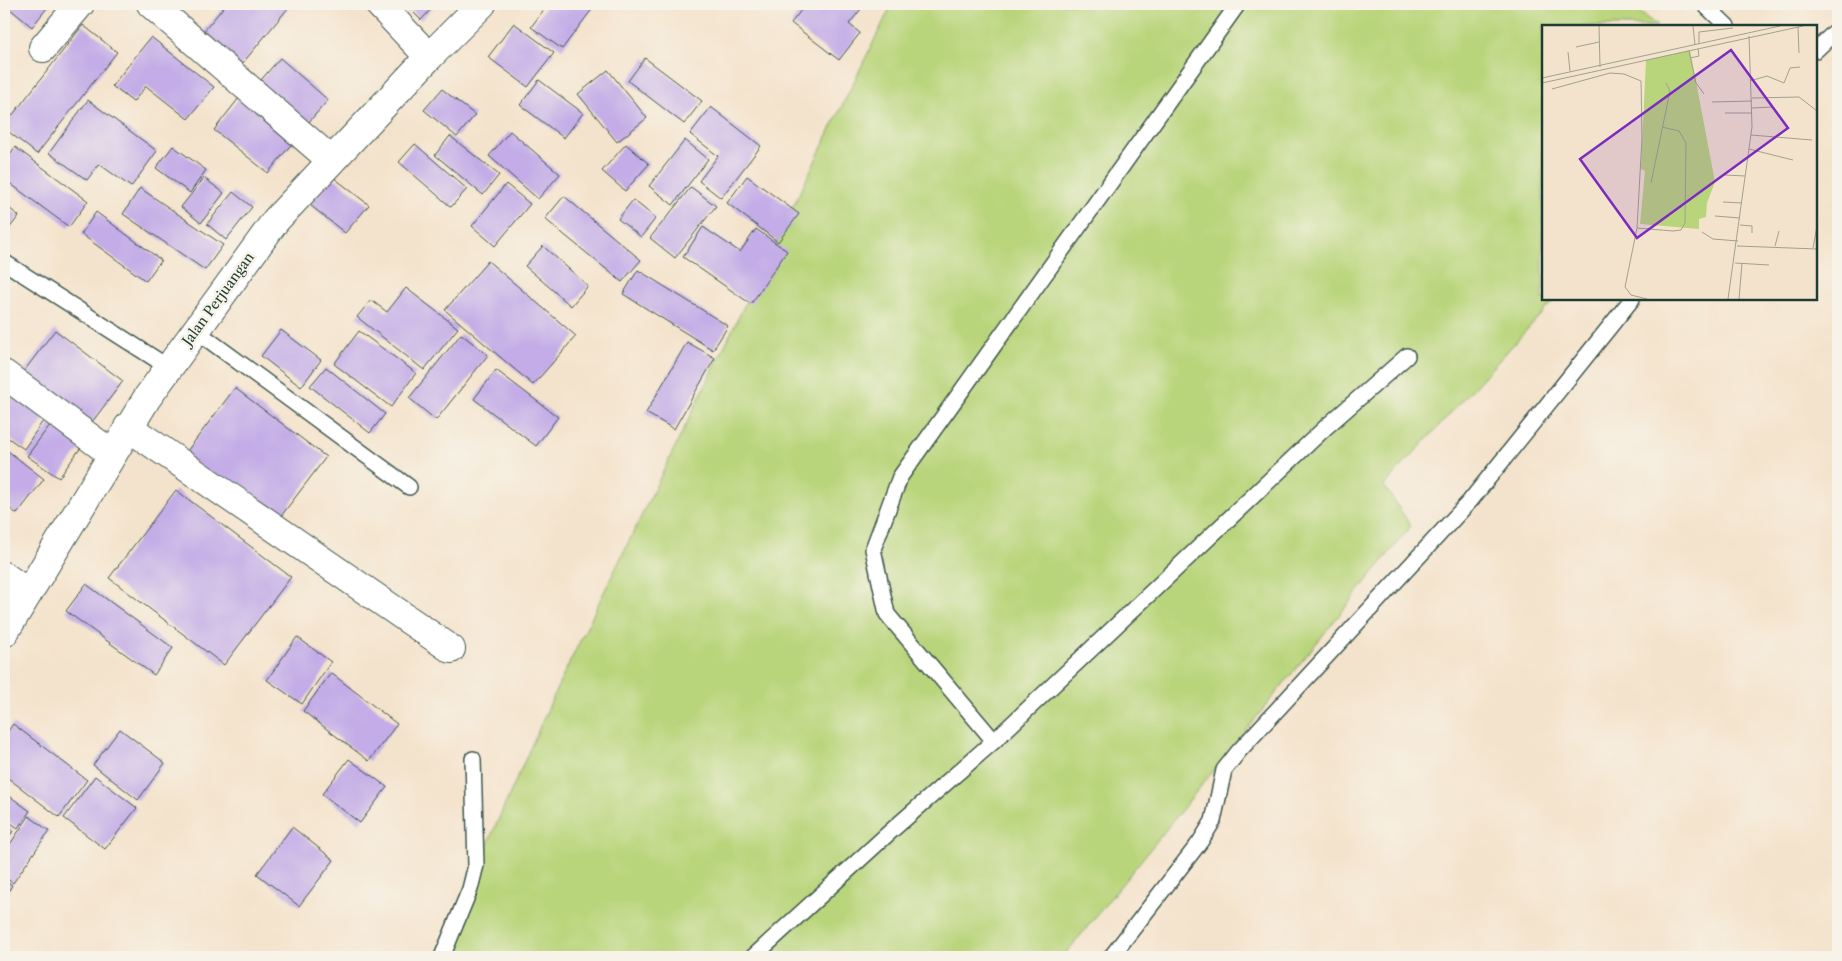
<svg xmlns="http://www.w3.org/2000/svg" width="1842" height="961" font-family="'Libre Caslon Text',serif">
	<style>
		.green { fill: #b9d57b; stroke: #6c8958 }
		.building { fill: #c3ace7 }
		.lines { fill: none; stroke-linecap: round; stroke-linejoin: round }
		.lane-casing { stroke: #3f564b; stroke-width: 18 }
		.street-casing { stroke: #3f564b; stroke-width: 30 }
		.secondary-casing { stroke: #3f564b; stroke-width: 30 }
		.lane { stroke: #fff; stroke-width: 15 }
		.street { stroke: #fff; stroke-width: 28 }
		.secondary { stroke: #fff; stroke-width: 28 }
		.labels { text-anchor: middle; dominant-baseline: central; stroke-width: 5; stroke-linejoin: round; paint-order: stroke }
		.street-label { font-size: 14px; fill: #1f3d34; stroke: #f7f3e8 }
		.inset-road { fill: none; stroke: #9fa18f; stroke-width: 1 }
		.view { fill: #7b2cbf; fill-opacity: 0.15; stroke: #7b2cbf; stroke-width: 2.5 }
		.inset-edge { fill: none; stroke: #1f3d34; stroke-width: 2.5 }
	</style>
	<rect width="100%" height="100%" fill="#f7f3e8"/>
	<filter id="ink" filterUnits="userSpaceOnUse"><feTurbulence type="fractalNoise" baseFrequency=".02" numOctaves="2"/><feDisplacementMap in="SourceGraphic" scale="10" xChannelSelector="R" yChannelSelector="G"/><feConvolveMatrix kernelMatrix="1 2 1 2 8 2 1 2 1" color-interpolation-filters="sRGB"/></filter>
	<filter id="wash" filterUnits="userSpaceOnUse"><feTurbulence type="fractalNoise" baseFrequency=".0096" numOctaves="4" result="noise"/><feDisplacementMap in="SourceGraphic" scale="20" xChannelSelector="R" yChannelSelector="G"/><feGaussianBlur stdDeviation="1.12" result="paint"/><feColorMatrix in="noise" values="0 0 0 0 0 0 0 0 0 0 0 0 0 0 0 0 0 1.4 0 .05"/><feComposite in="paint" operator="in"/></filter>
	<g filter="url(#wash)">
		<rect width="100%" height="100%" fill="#f4e3cc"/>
		<path class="green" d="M 892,4 L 1629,4 L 1657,26 L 1543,26 L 1543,299 L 1555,299 L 1384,486 L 1411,526 L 1063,957 L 437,957 L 558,686 Z"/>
		<g id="blocks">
			<g class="building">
				<path d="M 4,4 L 50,4 L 32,27 Z"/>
				<path d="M 226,4 L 286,4 L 289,7 L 237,70 L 198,38 Z"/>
				<path d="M 405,4 L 436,4 L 421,20 Z"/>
				<path d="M 548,4 L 588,4 L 593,8 L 562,49 L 531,27 Z"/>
				<path d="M 806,4 L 865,4 L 849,24 L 860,33 L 839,60 L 791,23 Z"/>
				<path d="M 514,23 L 554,53 L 528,87 L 488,57 Z"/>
				<path d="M 83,25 L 117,52 L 37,154 L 4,128 L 4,126 Z"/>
				<path d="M 151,37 L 214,87 L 188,119 L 146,86 L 133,102 L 112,86 Z"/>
				<path d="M 280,58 L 328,100 L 302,130 L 254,88 Z"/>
				<path d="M 645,58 L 702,101 L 684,124 L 628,81 Z"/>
				<path d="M 608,70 L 647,118 L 617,142 L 578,94 Z"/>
				<path d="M 539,80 L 583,113 L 564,138 L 520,105 Z"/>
				<path d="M 442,89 L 475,115 L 457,137 L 424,110 Z"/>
				<path d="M 239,98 L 294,141 L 268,173 L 214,130 Z"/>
				<path d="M 88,100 L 157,151 L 131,187 L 99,164 L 87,180 L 49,153 Z"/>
				<path d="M 711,107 L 761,146 L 721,198 L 699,181 L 718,156 L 690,134 Z"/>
				<path d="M 510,131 L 560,174 L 538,199 L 489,156 Z"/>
				<path d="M 450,136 L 499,175 L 483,195 L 435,155 Z"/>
				<path d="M 685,140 L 708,159 L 673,205 L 649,186 Z"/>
				<path d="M 415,144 L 467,189 L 451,207 L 399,162 Z"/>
				<path d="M 626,144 L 649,164 L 625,191 L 602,171 Z"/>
				<path d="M 173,146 L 206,170 L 190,193 L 156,168 Z"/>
				<path d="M 15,147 L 88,201 L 69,227 L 4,179 L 4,163 Z"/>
				<path d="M 747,176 L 799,214 L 778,242 L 727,203 Z"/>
				<path d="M 333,177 L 369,205 L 345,233 L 310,205 Z"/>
				<path d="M 204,178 L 224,193 L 201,223 L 181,207 Z"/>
				<path d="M 506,184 L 530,204 L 495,246 L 472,226 Z"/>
				<path d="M 691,187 L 716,206 L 675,258 L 650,238 Z"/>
				<path d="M 140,188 L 223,245 L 205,270 L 123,214 Z"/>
				<path d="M 233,192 L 252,207 L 226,240 L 207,224 Z"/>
				<path d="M 564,196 L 641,260 L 622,282 L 545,219 Z"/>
				<path d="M 633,200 L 656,218 L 641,237 L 618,219 Z"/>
				<path d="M 4,204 L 19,216 L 4,235 Z"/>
				<path d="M 96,212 L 161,260 L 146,281 L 81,234 Z"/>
				<path d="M 703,227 L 740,252 L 756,229 L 787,251 L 751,304 L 683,257 Z"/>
				<path d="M 543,246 L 588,286 L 571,306 L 525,266 Z"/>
				<path d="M 488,261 L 576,336 L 533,385 L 445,310 Z"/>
				<path d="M 638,270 L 728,326 L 713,350 L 623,294 Z"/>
				<path d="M 406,288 L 458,328 L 424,370 L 357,317 L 371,300 L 387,312 Z"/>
				<path d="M 55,330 L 123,381 L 86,430 L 18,379 Z"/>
				<path d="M 281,330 L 321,360 L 301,387 L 261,356 Z"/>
				<path d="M 359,331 L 416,373 L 391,407 L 334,364 Z"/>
				<path d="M 461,334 L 488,355 L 436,420 L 409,398 Z"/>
				<path d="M 687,342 L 715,358 L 674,429 L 646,413 Z"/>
				<path d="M 326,367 L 385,414 L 370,433 L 310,386 Z"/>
				<path d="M 496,370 L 558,417 L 536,446 L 474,399 Z"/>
				<path d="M 4,384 L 47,415 L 24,449 L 4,435 Z"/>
				<path d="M 235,388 L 326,457 L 275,524 L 184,455 Z"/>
				<path d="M 53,421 L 84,443 L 59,478 L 27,456 Z"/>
				<path d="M 8,451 L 44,479 L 17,514 L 4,504 L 4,457 Z"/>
				<path d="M 176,490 L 291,577 L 224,665 L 109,578 Z"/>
				<path d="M 86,584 L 173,648 L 154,675 L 66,611 Z"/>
				<path d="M 297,637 L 331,662 L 302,704 L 267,680 Z"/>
				<path d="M 331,673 L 397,724 L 369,761 L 303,711 Z"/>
				<path d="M 13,724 L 87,780 L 59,817 L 4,775 L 4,737 Z"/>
				<path d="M 120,729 L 165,763 L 138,800 L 93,765 Z"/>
				<path d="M 349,759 L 387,787 L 360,823 L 322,794 Z"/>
				<path d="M 95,776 L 137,808 L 105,849 L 64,818 Z"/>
				<path d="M 4,792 L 30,811 L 18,828 L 4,818 Z"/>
				<path d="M 29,816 L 49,831 L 13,883 L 4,877 L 4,853 Z"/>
				<path d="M 4,824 L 13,831 L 4,844 Z"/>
				<path d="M 292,827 L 334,860 L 299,906 L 257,874 Z"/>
				<path d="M 4,881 L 12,885 L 4,899 Z"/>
			</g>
		</g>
	</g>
	<g filter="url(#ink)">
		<use href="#blocks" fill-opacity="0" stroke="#3f564b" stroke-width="1"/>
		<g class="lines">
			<defs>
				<g id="lane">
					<path d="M 1704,4 L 1727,26"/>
					<path d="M 1816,50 L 1838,29"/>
					<path d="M 4,262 L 168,367"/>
					<path d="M 195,330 L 409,487"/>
					<path d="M 994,741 L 887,614 L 873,549 L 900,477 L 1238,4"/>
					<path d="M 442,957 L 470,889 L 476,865 L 473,759"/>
					<path d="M 753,957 L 891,831 L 994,741 L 1326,427 L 1407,356"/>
					<path d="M 1111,957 L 1200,842 L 1213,821 L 1224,770 L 1239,751 L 1470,501 L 1632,299"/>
				</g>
				<g id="street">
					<path d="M 151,4 L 331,160"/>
					<path d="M 379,4 L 429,57"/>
					<path d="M 43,48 L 80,4"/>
					<path d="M 4,374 L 112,454"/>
					<path d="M 128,427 L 451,649"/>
					<path d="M 4,576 L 28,593"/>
				</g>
				<path id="secondary" d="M 4,633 L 147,398 L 276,220 L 429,57 L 482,4"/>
			</defs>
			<use href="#lane" class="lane-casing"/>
			<use href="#street" class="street-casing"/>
			<use href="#secondary" class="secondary-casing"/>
			<use href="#lane" class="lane"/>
			<use href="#street" class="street"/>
			<use href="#secondary" class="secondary"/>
		</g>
	</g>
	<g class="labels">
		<g class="street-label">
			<text transform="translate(218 299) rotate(-54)">Jalan Perjuangan</text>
		</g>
	</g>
	<g transform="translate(1542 25)">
		<rect width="275" height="275" fill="#f4e3cc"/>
		<path d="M 148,25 L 173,157 L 165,178 L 164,192 L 157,194 L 157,204 L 98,199 L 103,146 L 99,144 L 104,35 Z" fill="#b9d57b"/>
		<path class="inset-road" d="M 57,1 L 58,42M 151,1 L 153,20M 256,2 L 257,28M 157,19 L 157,7 L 191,3M 34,22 L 57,17M 147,26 L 154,58 L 162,69M 26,27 L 28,46M 148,33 L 157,31 L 156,24M 0,53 L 238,1M 208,56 L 225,51 L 242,58 L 248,43 L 258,42M 0,58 L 261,1M 10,64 L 68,48 L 82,49 L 99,56 L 100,113 L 95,203 L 83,262 L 89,270 L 105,274M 210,73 L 257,72 L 275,86M 170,77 L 210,76M 210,83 L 230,82M 183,88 L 210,88M 209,110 L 270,115M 207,124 L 251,135M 183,150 L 203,151M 109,158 L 128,66 L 124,58M 181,177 L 200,178M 173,191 L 198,193M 198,200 L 210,201 L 210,208M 95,203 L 131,206 L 139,205 L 143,198 L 144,118 L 137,106 L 120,102M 160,207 L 171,214 L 196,216M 195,221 L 275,224M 233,221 L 237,206M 271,223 L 275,201M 193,238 L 227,240M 186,274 L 210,102 L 207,11M 197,274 L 200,238"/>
		<path class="view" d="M 189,25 L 246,103 L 95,213 L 38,134 Z"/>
		<rect width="275" height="275" class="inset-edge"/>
	</g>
	<rect width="1842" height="961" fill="none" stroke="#f7f3e8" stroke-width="20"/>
</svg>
